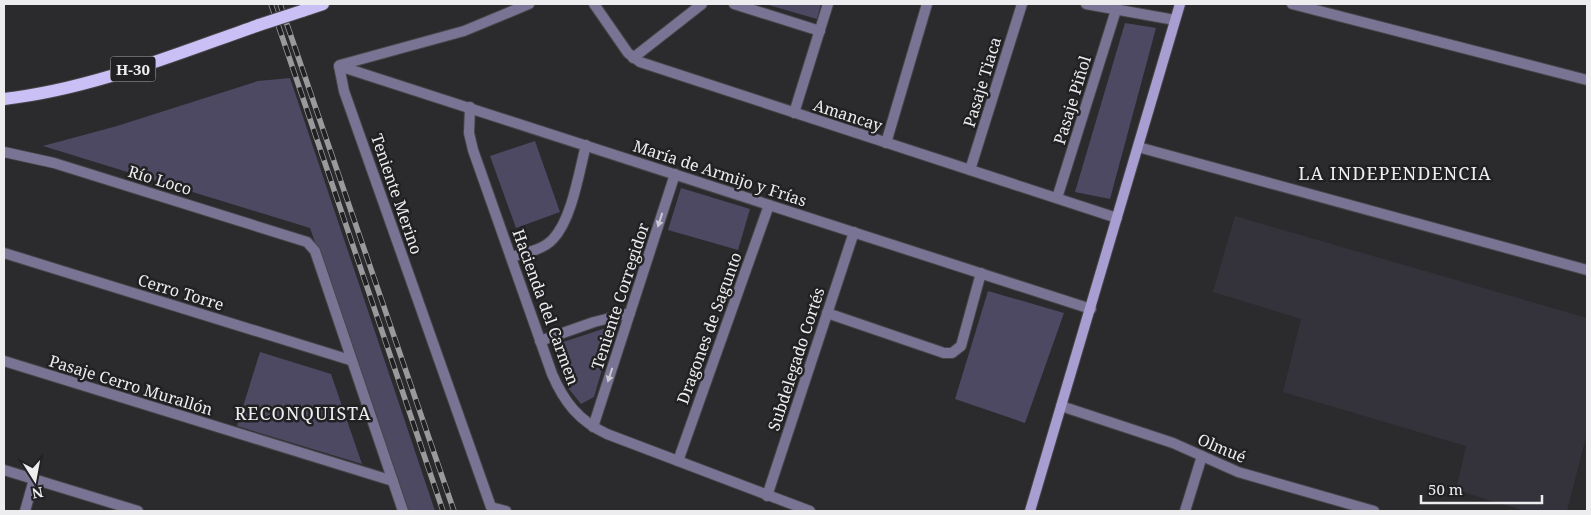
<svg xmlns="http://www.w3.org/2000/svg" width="1591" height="515" font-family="'Noto Serif',serif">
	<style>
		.built { fill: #34333b }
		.green { fill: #4e4963 }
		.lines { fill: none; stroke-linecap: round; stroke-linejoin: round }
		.minor-casing { stroke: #464548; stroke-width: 12 }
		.secondary-casing { stroke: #464548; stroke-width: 12 }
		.primary-casing { stroke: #464548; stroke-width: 14 }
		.minor { stroke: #7a7494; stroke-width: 10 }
		.secondary { stroke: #a89ed1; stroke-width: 10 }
		.primary { stroke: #cac0f5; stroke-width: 12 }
		.rail-casing { stroke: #9a999b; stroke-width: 5.5 }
		.rail { stroke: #212123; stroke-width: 4; stroke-dasharray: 11; stroke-linecap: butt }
		.primary-bridge-casing { stroke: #464548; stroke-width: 14; stroke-linecap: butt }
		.primary-bridge { stroke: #cac0f5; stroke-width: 12 }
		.oneway { fill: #cac8d3 }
		.labels { text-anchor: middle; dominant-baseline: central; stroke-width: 5; stroke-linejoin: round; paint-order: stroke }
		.shield { fill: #212123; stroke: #b0afb1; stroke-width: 1 }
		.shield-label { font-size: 15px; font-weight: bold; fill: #edecee }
		.street-label { font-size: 16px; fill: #edecee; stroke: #212123 }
		.neighbourhood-label { font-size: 18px; letter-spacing: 1px; fill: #edecee; stroke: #212123 }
	</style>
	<rect width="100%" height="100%" fill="#2b2a2d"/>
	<path class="built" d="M 1235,216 L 1587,318 L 1587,433 L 1567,511 L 1525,511 L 1456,490 L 1466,446 L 1283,392 L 1301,319 L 1213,292 Z"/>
	<g class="green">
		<path d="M 765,4 L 821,4 L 817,19 Z"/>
		<path d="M 1125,23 L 1156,28 L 1110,199 L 1075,192 Z"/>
		<path d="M 290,78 L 435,511 L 409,511 L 310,228 L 43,146 L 117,126 L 258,81 Z"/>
		<path d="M 535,141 L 560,212 L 516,228 L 490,156 Z"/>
		<path d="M 681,188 L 750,209 L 738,250 L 668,230 Z"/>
		<path d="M 988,291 L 1064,313 L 1025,423 L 955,399 Z"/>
		<path d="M 615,325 L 594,397 L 581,404 L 565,384 L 554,345 Z"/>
		<path d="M 260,352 L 331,374 L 362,464 L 237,426 Z"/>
	</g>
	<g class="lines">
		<defs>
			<g id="minor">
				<path d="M 594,4 L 628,53 L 640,62 L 1117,218"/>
				<path d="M 734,4 L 820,31"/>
				<path d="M 1086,4 L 1175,20"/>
				<path d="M 1292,4 L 1587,80"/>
				<path d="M 633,58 L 702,4"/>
				<path d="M 340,65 L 464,31 L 529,4"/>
				<path d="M 339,66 L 1091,309"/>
				<path d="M 339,66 L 344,91 L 491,507 L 506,511"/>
				<path d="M 470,107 L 469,133 L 473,150 L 552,374 C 564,402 579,421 607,434 L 810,511"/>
				<path d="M 794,113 L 828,4"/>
				<path d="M 886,143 L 927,4"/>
				<path d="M 1138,147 L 1587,270"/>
				<path d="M 4,152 L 54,163 L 307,242 L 315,251 L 403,511"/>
				<path d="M 970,170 L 1022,4"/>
				<path d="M 1057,198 L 1116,10"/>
				<path d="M 4,253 L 350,360"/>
				<path d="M 511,257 C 525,253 543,250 553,239 C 572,219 579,172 586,145"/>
				<path d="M 827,313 L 944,353 L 952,353 L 961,346 L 981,273"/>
				<path d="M 540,341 L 594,322 L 630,313"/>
				<path d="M 4,361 L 393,481"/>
				<path d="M 1061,406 L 1173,443 L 1238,472 L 1374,511"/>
				<path d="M 593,427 L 675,174"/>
				<path d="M 678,461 L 769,205"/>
				<path d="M 4,470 L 138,511"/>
				<path d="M 767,496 L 854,232"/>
				<path d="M 25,511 L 34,479"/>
				<path d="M 1185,511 L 1202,456"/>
			</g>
			<path id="secondary" d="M 1030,511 L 1180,4"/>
			<g id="primary">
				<path d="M 302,11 L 323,4"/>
				<path d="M 4,99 C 92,89 176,54 259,25"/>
			</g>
		</defs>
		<use href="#minor" class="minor-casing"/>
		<use href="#secondary" class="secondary-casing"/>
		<use href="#primary" class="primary-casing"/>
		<use href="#minor" class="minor"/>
		<use href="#secondary" class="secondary"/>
		<use href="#primary" class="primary"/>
		<defs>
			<g id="rail">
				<path d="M 271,4 L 443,511"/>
				<path d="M 280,4 L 454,511"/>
			</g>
		</defs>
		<use href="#rail" class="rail-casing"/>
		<use href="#rail" class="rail"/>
		<defs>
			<path id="primary-bridge" d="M 259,25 L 302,11"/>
		</defs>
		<use href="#primary-bridge" class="primary-bridge-casing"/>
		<use href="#primary-bridge" class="primary-bridge"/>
	</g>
	<defs><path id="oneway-solid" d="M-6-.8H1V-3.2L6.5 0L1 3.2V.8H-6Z" transform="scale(1.25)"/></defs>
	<g class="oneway">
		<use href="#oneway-solid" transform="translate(660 220) rotate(108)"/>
		<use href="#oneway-solid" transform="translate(610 375) rotate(108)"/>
	</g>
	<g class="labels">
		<rect class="shield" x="110.5" y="56.5" width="45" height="25" rx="4"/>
		<g class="shield-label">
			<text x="133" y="69">H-30</text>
		</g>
		<g class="street-label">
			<text transform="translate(982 82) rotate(-73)">Pasaje Tiaca</text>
			<text transform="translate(1072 100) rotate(-73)">Pasaje Piñol</text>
			<text transform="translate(848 115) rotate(18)">Amancay</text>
			<text transform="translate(720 173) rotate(18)">María de Armijo y Frías</text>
			<text transform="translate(160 180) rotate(17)">Río Loco</text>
			<text transform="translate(397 194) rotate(71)">Teniente Merino</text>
			<text transform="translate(181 292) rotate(17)">Cerro Torre</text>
			<text transform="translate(620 296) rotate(-72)">Teniente Corregidor</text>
			<text transform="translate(546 307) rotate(70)">Hacienda del Carmen</text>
			<text transform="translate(709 328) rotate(-70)">Dragones de Sagunto</text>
			<text transform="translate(796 359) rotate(-72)">Subdelegado Cortés</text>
			<text transform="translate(131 385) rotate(17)">Pasaje Cerro Murallón</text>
			<text transform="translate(1222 448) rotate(23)">Olmué</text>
		</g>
		<g class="neighbourhood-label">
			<text x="1395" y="173">LA INDEPENDENCIA</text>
			<text x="303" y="413">RECONQUISTA</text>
		</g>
	</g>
	<rect width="1591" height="515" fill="none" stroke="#edecee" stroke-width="10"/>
	<g transform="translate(35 480) rotate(169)" stroke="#212123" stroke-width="4" paint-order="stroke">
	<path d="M0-4L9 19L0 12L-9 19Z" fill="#edecee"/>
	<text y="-8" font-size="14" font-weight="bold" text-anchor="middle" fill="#edecee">N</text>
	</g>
	<path d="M1421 495v8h121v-8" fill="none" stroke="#edecee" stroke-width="2.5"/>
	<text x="1428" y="495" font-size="15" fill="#edecee" stroke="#212123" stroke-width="4" paint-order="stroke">50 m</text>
</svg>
